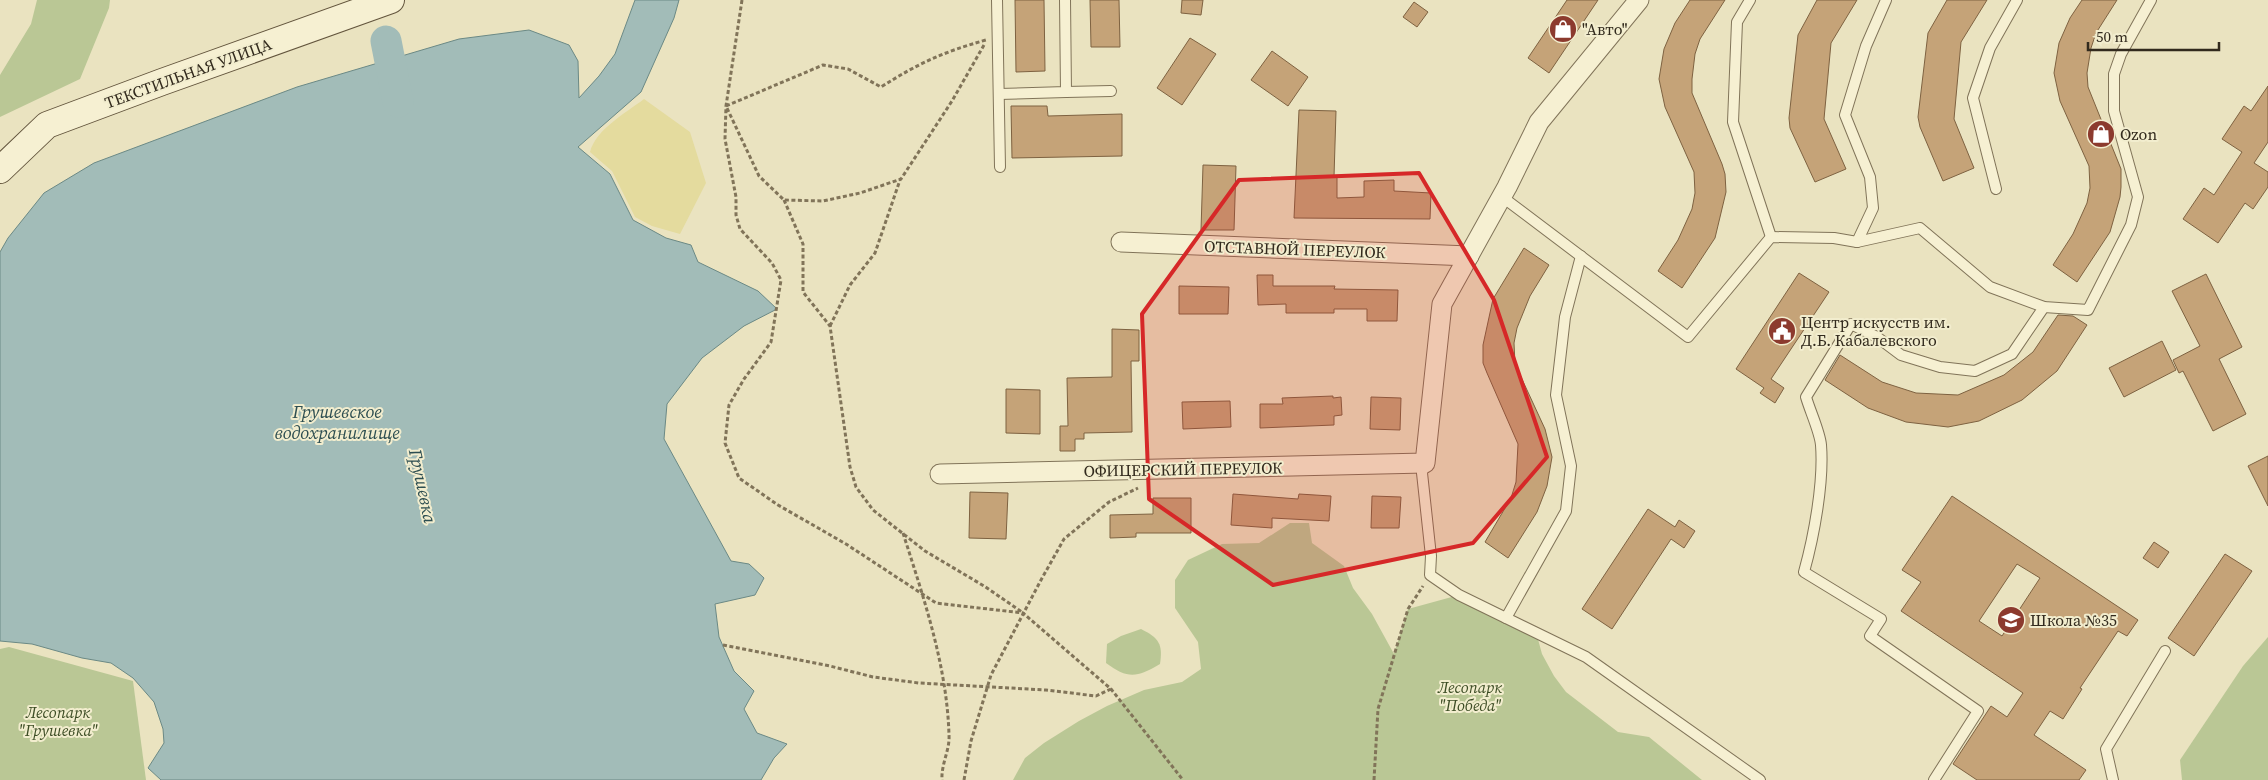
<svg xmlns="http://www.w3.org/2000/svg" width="2268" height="780" font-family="'Source Serif 4',serif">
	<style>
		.green { fill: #bac795 }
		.sand { fill: #e4db9e }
		.water { fill: #a2bcb8; stroke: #6b8985 }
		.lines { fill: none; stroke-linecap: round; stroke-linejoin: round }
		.river { stroke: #a2bcb8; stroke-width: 31 }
		.building { fill: #c5a378; stroke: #7e6241; fill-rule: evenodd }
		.lane-casing { stroke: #817459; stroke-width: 12 }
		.street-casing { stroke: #817459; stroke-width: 21 }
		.secondary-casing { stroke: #63553d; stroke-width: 28 }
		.path { stroke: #817459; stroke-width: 3; stroke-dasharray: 4 2.5; stroke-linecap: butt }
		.lane { stroke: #f6f0d2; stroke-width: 10 }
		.street { stroke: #f6f0d2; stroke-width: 19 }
		.secondary { stroke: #f6f0d2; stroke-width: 26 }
		.marked { fill: #d62828; fill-opacity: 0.2; stroke: #d62828; stroke-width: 4; stroke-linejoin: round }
		.labels { text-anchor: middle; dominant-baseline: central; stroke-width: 4; stroke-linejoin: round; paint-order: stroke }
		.poi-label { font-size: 16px; fill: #322a1d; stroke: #f2edce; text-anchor: start }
		.street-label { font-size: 16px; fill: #322a1d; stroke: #f2edce }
		.park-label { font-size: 16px; font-style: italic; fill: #3d4d25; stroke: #f2edce }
		.water-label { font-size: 18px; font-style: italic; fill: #2d4e51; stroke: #f2edce }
	</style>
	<rect width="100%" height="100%" fill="#eae3c0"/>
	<g class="green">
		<path d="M 37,0 L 110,0 L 109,8 L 80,79 L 0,117 L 0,75 L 31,24 Z"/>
		<path d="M 1290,523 L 1309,523 L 1312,543 L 1344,566 L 1353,588 L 1372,614 L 1394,654 L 1408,609 L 1459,595 L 1536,632 L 1542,654 L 1554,676 L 1566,692 L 1618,732 L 1649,737 L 1702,780 L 1013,780 L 1025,758 L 1044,743 L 1079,721 L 1107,706 L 1144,690 L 1182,682 L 1201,669 L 1198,642 L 1175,608 L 1175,580 L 1188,560 L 1222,544 L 1259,543 Z"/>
		<path d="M 1141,629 C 1159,638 1163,644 1160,664 C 1136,678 1128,679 1106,663 L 1107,644 L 1121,636 Z"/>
		<path d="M 2268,637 L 2268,780 L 2182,780 L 2180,760 L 2243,666 Z"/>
		<path d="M 9,647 L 133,681 L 146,780 L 0,780 L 0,649 Z"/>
	</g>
	<path class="sand" d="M 644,99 L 690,132 L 706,183 L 680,234 L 652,226 L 635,217 L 612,171 L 590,152 C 596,129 626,113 644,99 Z"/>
	<path class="water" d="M 635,0 L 679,0 L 674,18 L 641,92 L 578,147 L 610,174 L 633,220 L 666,238 L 691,245 L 698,262 L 758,291 L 777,309 L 744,326 L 702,358 L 667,404 L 664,439 L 731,561 L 749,564 L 764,578 L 755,595 L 715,604 L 719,637 L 734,671 L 754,691 L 744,709 L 757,733 L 787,744 L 774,758 L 761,780 L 161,780 L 148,768 L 164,743 L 163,729 L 154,702 L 133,678 L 111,663 L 82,658 L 32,644 L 0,641 L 0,252 L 8,238 L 44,193 L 94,163 L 297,87 L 459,39 L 529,30 L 569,45 L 578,61 L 579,98 L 599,76 L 615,54 Z"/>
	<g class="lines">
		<path class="river" d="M 386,41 L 398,102"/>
	</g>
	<g class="building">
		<path d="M 1015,0 L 1044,0 L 1045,71 L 1016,72 Z"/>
		<path d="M 1090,0 L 1119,0 L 1120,47 L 1091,47 Z"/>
		<path d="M 1182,0 L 1203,0 L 1201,15 L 1181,13 Z"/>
		<path d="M 1567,0 L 1598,0 L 1549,73 L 1528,58 Z"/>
		<path d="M 1690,0 L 1725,0 L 1700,39 L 1695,54 L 1692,79 L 1692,93 L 1722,164 L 1725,174 L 1726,192 L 1715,238 L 1682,288 L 1658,271 L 1678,240 L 1692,209 L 1695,193 L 1694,172 L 1665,107 L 1659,79 L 1664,49 L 1675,23 Z"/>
		<path d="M 1817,0 L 1857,0 L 1831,43 L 1824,119 L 1846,169 L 1815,182 L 1790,128 L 1789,118 L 1798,35 Z"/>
		<path d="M 1947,0 L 1987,0 L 1961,42 L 1954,119 L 1974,168 L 1943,181 L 1920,127 L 1918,117 L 1928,33 Z"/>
		<path d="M 2082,0 L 2117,0 L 2096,33 L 2091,48 L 2087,73 L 2088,87 L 2121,169 L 2121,187 L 2120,197 L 2110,232 L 2077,282 L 2053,265 L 2073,234 L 2087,203 L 2090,188 L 2089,166 L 2060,101 L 2054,73 L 2059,43 L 2070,18 Z"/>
		<path d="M 1414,2 L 1428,12 L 1417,27 L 1403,17 Z"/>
		<path d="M 1190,38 L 1216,54 L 1182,105 L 1157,88 Z"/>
		<path d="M 1272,51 L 1308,77 L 1288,106 L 1251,80 Z"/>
		<path d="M 2268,86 L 2268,142 L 2254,163 L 2268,172 L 2268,187 L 2253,209 L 2245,203 L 2218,243 L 2183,219 L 2204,188 L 2214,195 L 2242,152 L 2222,139 L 2244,106 L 2251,111 Z"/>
		<path d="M 1011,106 L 1047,106 L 1048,116 L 1122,114 L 1122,156 L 1012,158 Z"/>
		<path d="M 1299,110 L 1336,111 L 1334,177 L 1337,177 L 1337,198 L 1364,197 L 1364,181 L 1394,180 L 1394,191 L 1431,193 L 1430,219 L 1294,218 Z"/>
		<path d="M 1203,165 L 1236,166 L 1234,230 L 1201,230 Z"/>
		<path d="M 1524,248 L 1549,265 L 1530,296 L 1517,328 L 1514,343 L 1515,364 L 1545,429 L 1552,457 L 1547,486 L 1537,512 L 1508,558 L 1485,542 L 1511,498 L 1516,482 L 1518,444 L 1487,373 L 1483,363 L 1483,345 L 1493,299 Z"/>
		<path d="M 1799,273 L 1829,292 L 1771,379 L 1784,388 L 1775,403 L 1760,393 L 1764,388 L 1736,369 Z"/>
		<path d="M 2206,274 L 2242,347 L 2219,359 L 2246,414 L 2213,431 L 2183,371 L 2179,373 L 2173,360 L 2200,346 L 2172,291 Z"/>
		<path d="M 1257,275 L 1273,275 L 1273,286 L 1335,286 L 1334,289 L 1398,290 L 1397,321 L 1367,321 L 1367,309 L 1334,309 L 1334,313 L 1286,313 L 1286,304 L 1258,305 Z"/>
		<path d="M 1179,286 L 1229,287 L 1228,314 L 1179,314 Z"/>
		<path d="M 2058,315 L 2073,316 L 2087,325 L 2057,371 L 2022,400 L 1979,421 L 1948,427 L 1906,422 L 1868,408 L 1825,380 L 1840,355 L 1882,382 L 1916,393 L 1958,395 L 2004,375 L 2033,352 Z"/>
		<path d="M 1112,329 L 1139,330 L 1139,361 L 1131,361 L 1132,432 L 1084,433 L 1084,439 L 1075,439 L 1075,451 L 1060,451 L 1060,426 L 1068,426 L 1067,378 L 1112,377 Z"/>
		<path d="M 2162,341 L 2176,370 L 2124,397 L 2109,368 Z"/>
		<path d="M 1006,389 L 1040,390 L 1040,434 L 1006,433 Z"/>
		<path d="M 1333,396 L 1333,398 L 1341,397 L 1342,415 L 1334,416 L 1334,425 L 1260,428 L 1260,404 L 1283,404 L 1282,398 Z"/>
		<path d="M 1371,397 L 1401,398 L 1400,430 L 1370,429 Z"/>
		<path d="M 1230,401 L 1231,427 L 1183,429 L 1182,402 Z"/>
		<path d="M 2268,456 L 2268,506 L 2248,466 Z"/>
		<path d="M 970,492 L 1008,493 L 1006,539 L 969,538 Z"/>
		<path d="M 1233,494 L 1298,499 L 1299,494 L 1331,496 L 1329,521 L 1272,518 L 1272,528 L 1231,525 Z"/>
		<path d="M 1372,496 L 1401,497 L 1399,528 L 1371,528 Z"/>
		<path d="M 1952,496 L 2138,620 L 2127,636 L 2118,631 L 2080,688 L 2082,689 L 2063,719 L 2050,711 L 2034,735 L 2086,770 L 2079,780 L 1977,780 L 1953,764 L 1991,706 L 2007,717 L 2023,693 L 1901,611 L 1921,582 L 1902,570 ZM 2017,564 L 2040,578 L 2002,636 L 1979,621 Z"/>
		<path d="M 1153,498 L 1191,498 L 1191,533 L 1136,533 L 1136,537 L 1110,538 L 1110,515 L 1153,514 Z"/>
		<path d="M 1648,509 L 1675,527 L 1679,520 L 1695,531 L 1684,548 L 1671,539 L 1612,629 L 1582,609 Z"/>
		<path d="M 2154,542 L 2169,552 L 2158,568 L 2143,558 Z"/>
		<path d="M 2225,554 L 2252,571 L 2194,656 L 2168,638 Z"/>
	</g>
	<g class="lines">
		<defs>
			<g id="lane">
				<path d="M 997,0 L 1000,167"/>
				<path d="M 1750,0 L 1737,22 L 1733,122 L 1771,237"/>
				<path d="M 1066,92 L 1111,91"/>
				<path d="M 999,94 L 1066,92 L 1065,0"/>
				<path d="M 1996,189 L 1973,98 L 1990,48 L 2017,0"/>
				<path d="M 1501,196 L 1688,337 L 1771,237 L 1834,238 L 1857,242 L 1920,228 L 1990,287 L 2044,307 L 2088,310 L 2131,225 L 2138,197 L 2114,111 L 2114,74 L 2121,54 L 2151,0"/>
				<path d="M 1857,242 L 1873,208 L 1870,177 L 1845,115 L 1866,46 L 1886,0"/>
				<path d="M 1425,463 L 1422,473 L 1431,556 L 1430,575 L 1459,595 L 1586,657 L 1760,780"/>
				<path d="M 1506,618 L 1566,511 L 1571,466 L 1556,395 L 1565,317 L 1581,256"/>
				<path d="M 1934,780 L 1978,711 L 1870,636 L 1881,619 L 1804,572 C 1814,536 1824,482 1821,445 C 1820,432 1810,411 1806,397 L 1851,324 L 1877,337 L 1901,355 L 1940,367 L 1975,371 L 2012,354 L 2044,307"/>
				<path d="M 2113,780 L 2106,749 L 2165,651"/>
			</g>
			<g id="street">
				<path d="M 1121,242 L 1469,256"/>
				<path d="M 940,474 L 1425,463 L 1442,304 L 1507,187 L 1539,122 L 1639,0"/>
			</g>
			<path id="secondary" d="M 0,170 L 47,125 L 162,82 L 391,0"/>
		</defs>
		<use href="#lane" class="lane-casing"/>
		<use href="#street" class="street-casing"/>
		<use href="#secondary" class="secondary-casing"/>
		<g class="path">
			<path d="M 742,0 L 726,106 L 725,139 L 736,197 L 736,215 L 740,229 L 772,263 L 781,280 L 771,342 L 744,379 L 729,405 L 725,443 L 739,478 L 778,505 L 846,544 L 936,603 L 1023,613 L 1111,689 L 1183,780"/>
			<path d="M 984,45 L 952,101 L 901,179 L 860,193 L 823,201 L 784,200 L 759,176 L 726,106 L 823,65 L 848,69 L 881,87 C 919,63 943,52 986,40"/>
			<path d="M 784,200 L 803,244 L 803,292 L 830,326 L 850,467 L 856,487 L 873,510 L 925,551 L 984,586 L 1022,612"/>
			<path d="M 830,326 L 850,285 L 875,253 L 900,180"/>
			<path d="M 903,533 C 924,599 947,666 949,735 C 950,750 941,764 942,780"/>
			<path d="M 723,645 L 830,666 L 873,677 L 919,683 L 1046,690 L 1096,696 L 1111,689"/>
			<path d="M 964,780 L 971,741 L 991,675 L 1041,580 L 1064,539 L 1109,502 L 1138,488"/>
			<path d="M 1374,780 L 1378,709 L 1408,609 L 1423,586"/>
		</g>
		<use href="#lane" class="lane"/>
		<use href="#street" class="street"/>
		<use href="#secondary" class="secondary"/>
	</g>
	<path class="marked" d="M 1419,173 L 1494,300 L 1547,457 L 1473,543 L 1273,585 L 1149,499 L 1142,314 L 1239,180 Z"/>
	<defs>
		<symbol id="shop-disc" viewBox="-11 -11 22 22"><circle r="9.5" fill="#8c3a2e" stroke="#f2edce"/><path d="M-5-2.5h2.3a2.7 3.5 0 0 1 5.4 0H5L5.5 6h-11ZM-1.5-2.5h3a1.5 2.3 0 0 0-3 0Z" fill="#fff"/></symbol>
		<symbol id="civic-disc" viewBox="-11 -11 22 22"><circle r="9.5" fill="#8c3a2e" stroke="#f2edce"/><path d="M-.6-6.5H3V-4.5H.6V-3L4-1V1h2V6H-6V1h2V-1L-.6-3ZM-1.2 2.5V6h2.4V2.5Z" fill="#fff"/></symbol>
		<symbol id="school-disc" viewBox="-11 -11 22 22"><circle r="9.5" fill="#8c3a2e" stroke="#f2edce"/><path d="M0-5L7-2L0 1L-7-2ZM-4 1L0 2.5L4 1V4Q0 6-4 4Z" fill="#fff"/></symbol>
	</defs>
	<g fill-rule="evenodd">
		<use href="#shop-disc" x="1547" y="13" width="32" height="32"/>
		<use href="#shop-disc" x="2085" y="118" width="32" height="32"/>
		<use href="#civic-disc" x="1766" y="315" width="32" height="32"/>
		<use href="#school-disc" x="1995" y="604" width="32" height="32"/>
	</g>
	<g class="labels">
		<g class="poi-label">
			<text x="1582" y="29">"Авто"</text>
			<text x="2120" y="134">Ozon</text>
			<text x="1801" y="322">Центр искусств им.<tspan x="1801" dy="18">Д.Б. Кабалевского</tspan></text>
			<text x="2030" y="620">Школа №35</text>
		</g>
		<g class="street-label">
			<text transform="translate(188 73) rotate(-20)">ТЕКСТИЛЬНАЯ УЛИЦА</text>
			<text transform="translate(1295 249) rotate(2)">ОТСТАВНОЙ ПЕРЕУЛОК</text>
			<text transform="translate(1183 469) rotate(-1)">ОФИЦЕРСКИЙ ПЕРЕУЛОК</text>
		</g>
		<g class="park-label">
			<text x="1470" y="687">Лесопарк<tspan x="1470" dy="18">"Победа"</tspan></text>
			<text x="58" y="712">Лесопарк<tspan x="58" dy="18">"Грушевка"</tspan></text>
		</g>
		<g class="water-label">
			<text x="337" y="411">Грушевское<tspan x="337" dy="21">водохранилище</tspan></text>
			<text transform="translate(423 486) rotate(78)">Грушевка</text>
		</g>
	</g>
	<path d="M2088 42v8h131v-8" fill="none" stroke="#322a1d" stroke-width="2.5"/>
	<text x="2096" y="42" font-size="15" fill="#322a1d" stroke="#f2edce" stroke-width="4" paint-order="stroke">50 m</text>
</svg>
